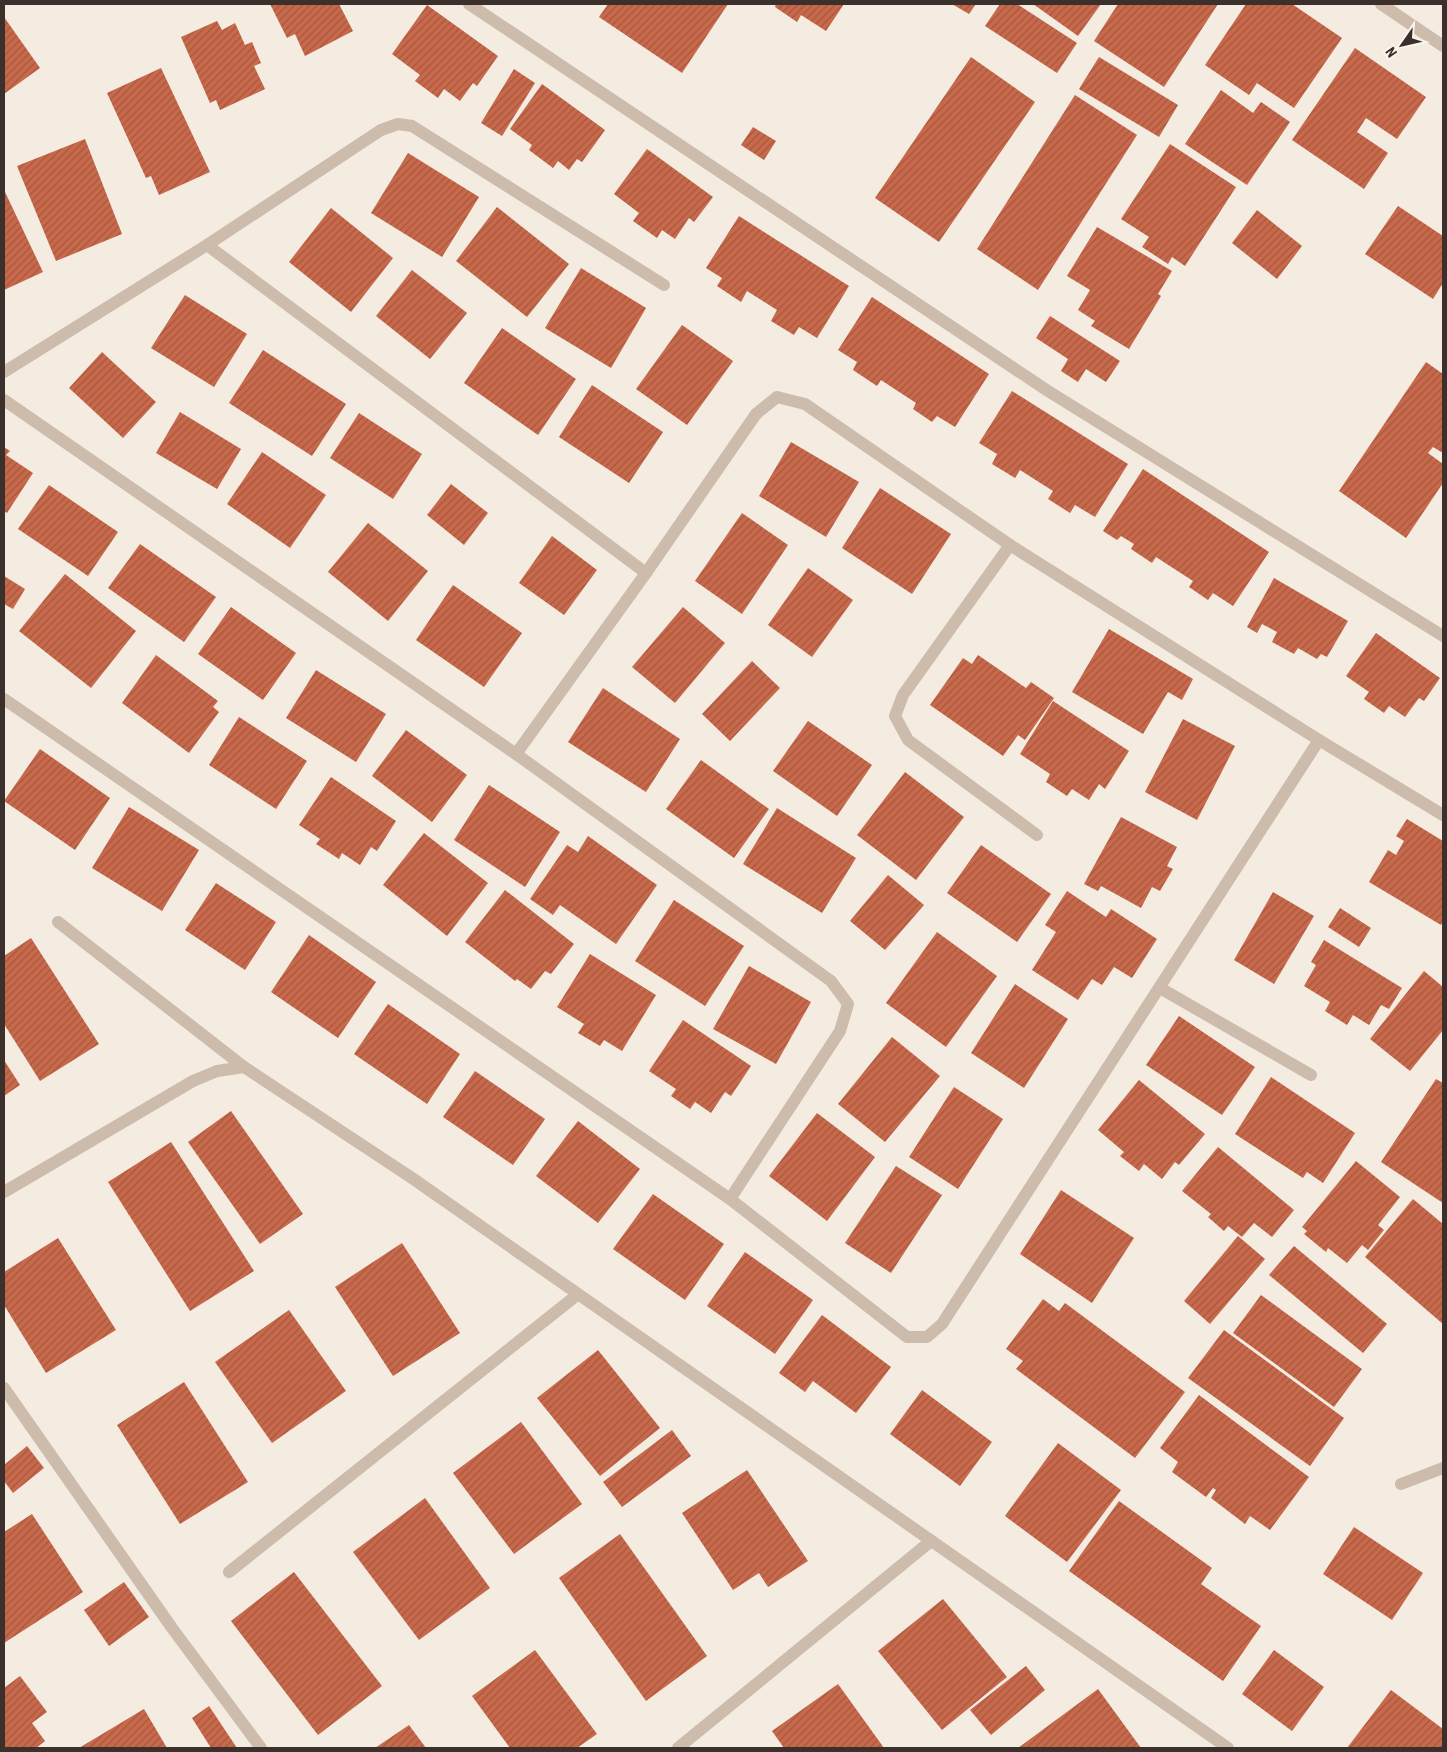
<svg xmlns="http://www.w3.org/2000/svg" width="1447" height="1752" font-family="'Roboto Condensed',sans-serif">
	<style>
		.building { fill: url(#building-hatch) }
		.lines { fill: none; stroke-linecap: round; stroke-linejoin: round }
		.minor { stroke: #cdbbac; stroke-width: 12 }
	</style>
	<defs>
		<pattern id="building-hatch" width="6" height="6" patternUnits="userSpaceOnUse" patternTransform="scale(1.25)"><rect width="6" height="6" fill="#c8694b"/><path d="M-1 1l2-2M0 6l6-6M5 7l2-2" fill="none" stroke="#a4573f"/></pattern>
	</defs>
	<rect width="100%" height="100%" fill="#f4ebe1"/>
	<g class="building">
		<path d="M 270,4 L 339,4 L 353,31 L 305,56 L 295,34 L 287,38 Z"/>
		<path d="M 608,4 L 728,4 L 682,73 L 599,17 Z"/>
		<path d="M 776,4 L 844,4 L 826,31 L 801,15 L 797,22 L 775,7 Z"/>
		<path d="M 952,4 L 976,4 L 969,14 Z"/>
		<path d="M 1000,4 L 1017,4 L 1077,43 L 1057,73 L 985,26 Z"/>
		<path d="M 1033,4 L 1101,4 L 1078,36 Z"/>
		<path d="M 1118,4 L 1218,4 L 1164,87 L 1094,41 Z"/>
		<path d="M 1246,4 L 1292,4 L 1342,38 L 1294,108 L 1257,83 L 1249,95 L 1205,65 Z"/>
		<path d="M 427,5 L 498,56 L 477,86 L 473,83 L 460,101 L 444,89 L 438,98 L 415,81 L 420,75 L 392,54 Z"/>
		<path d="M 4,17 L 40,68 L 4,94 Z"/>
		<path d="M 217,21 L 222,30 L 235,23 L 245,45 L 252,42 L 261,63 L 254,66 L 265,89 L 220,110 L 216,100 L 210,103 L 181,37 Z"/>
		<path d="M 1355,48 L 1426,97 L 1397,139 L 1366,118 L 1357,132 L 1388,153 L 1364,189 L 1292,140 Z"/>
		<path d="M 971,57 L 1035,102 L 939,242 L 875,198 Z"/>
		<path d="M 1099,57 L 1178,105 L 1159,137 L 1079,89 Z"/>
		<path d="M 161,68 L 210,172 L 159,195 L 151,176 L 146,178 L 107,93 Z"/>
		<path d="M 514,69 L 535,83 L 502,136 L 481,123 Z"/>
		<path d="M 542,84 L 605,130 L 582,162 L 577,159 L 569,170 L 558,161 L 553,168 L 529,150 L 532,145 L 510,129 Z"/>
		<path d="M 1221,90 L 1253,113 L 1261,102 L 1290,122 L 1247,185 L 1185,144 Z"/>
		<path d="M 1075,95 L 1137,135 L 1038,290 L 977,249 Z"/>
		<path d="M 753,127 L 776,141 L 764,160 L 741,145 Z"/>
		<path d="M 85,139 L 122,234 L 56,261 L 17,166 Z"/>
		<path d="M 1170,144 L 1236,187 L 1185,266 L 1172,257 L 1168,264 L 1142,247 L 1149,237 L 1121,219 Z"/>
		<path d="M 647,149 L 713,197 L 694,222 L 689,218 L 675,239 L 662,230 L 657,238 L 633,221 L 639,213 L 614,194 Z"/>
		<path d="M 408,153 L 479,197 L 442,257 L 371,213 Z"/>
		<path d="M 5,192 L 43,272 L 4,290 L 4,193 Z"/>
		<path d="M 1398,206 L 1443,236 L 1443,283 L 1433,299 L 1365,254 Z"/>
		<path d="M 497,207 L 569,264 L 527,317 L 456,261 Z"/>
		<path d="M 331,208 L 393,258 L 351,312 L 289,262 Z"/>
		<path d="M 1257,210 L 1302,246 L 1277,279 L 1232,243 Z"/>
		<path d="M 739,216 L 849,286 L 817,338 L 799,327 L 794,335 L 771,321 L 777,310 L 747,291 L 741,302 L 717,286 L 722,278 L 706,268 Z"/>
		<path d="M 1097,227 L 1172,271 L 1158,294 L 1161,296 L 1129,349 L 1091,326 L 1095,321 L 1078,310 L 1090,290 L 1067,276 Z"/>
		<path d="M 581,268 L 646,308 L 611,368 L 545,328 Z"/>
		<path d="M 412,270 L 467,313 L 430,359 L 376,316 Z"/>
		<path d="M 185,295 L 247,334 L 214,387 L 151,348 Z"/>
		<path d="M 872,297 L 989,374 L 955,427 L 937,416 L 932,422 L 913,409 L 916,403 L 881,380 L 877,386 L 853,370 L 857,362 L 838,350 Z"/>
		<path d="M 1050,316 L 1120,361 L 1106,382 L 1086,369 L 1078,382 L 1061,371 L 1068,359 L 1036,338 Z"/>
		<path d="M 682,325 L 733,361 L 687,425 L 636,389 Z"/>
		<path d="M 502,328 L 576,379 L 538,435 L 464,383 Z"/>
		<path d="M 263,350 L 346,404 L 312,456 L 229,403 Z"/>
		<path d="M 102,352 L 156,402 L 123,438 L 69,388 Z"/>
		<path d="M 1426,362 L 1443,374 L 1443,453 L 1433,447 L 1428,453 L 1443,464 L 1443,483 L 1406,538 L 1339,491 Z"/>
		<path d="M 592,385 L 663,432 L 629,483 L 559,437 Z"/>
		<path d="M 1012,391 L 1128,464 L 1095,517 L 1075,505 L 1070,513 L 1048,499 L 1053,491 L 1020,470 L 1015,478 L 992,464 L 997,454 L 979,443 Z"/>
		<path d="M 180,412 L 241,449 L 217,489 L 156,453 Z"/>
		<path d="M 359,413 L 422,454 L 393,499 L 330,458 Z"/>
		<path d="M 791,442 L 859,482 L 826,537 L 759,496 Z"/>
		<path d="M 4,447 L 10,451 L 6,455 L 33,473 L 7,513 L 4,511 Z"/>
		<path d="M 262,452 L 326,495 L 290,548 L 227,504 Z"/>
		<path d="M 1143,469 L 1269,552 L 1233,606 L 1213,593 L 1208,600 L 1189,587 L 1193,581 L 1156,557 L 1152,563 L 1131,549 L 1134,544 L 1121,536 L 1117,540 L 1103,531 Z"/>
		<path d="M 451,484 L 488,513 L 464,545 L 427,515 Z"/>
		<path d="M 49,485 L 118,532 L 88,576 L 18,529 Z"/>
		<path d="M 880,488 L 951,534 L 912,594 L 842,548 Z"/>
		<path d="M 742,513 L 788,545 L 742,614 L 695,581 Z"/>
		<path d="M 368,523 L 428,571 L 388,621 L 328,572 Z"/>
		<path d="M 552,536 L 597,570 L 564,615 L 519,583 Z"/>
		<path d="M 140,544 L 216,597 L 184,642 L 108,588 Z"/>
		<path d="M 808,568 L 853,600 L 812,657 L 768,625 Z"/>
		<path d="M 65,574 L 136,631 L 91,688 L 19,631 Z"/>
		<path d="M 4,576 L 25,589 L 13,609 L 4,604 Z"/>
		<path d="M 1274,578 L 1348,621 L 1327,657 L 1321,654 L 1317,659 L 1298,648 L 1294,654 L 1272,642 L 1277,632 L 1262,624 L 1257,633 L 1247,627 Z"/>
		<path d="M 453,585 L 522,633 L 484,687 L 416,640 Z"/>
		<path d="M 231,607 L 296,653 L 263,700 L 198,654 Z"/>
		<path d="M 683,607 L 725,643 L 675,703 L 632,667 Z"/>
		<path d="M 1109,629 L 1193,679 L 1182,700 L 1168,692 L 1143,734 L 1072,692 Z"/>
		<path d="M 1376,633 L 1440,678 L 1424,701 L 1419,698 L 1405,717 L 1389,706 L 1384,713 L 1364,699 L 1369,692 L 1346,676 Z"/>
		<path d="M 156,655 L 218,701 L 213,707 L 219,712 L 189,753 L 122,703 Z"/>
		<path d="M 978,655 L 1026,688 L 1031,682 L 1054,698 L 1025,740 L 1018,735 L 1003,756 L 930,705 L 963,658 L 972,664 Z"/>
		<path d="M 752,661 L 780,688 L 730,741 L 702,714 Z"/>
		<path d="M 316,670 L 386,714 L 356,762 L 286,718 Z"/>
		<path d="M 603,688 L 680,739 L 646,792 L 568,742 Z"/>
		<path d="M 1053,701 L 1129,751 L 1105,789 L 1099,784 L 1089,800 L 1072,789 L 1067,796 L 1046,782 L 1050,774 L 1020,754 Z"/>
		<path d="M 239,717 L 307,761 L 276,809 L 209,765 Z"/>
		<path d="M 1183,719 L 1235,746 L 1197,820 L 1145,792 Z"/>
		<path d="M 808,721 L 872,765 L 837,816 L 773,771 Z"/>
		<path d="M 406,730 L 467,775 L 432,822 L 372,776 Z"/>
		<path d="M 40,749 L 110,798 L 75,850 L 4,801 Z"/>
		<path d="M 701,760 L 769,809 L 734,858 L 666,809 Z"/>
		<path d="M 905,772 L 964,817 L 916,880 L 857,835 Z"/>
		<path d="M 331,777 L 396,821 L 377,851 L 371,847 L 360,865 L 342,853 L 339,859 L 316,844 L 320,839 L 299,825 Z"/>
		<path d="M 489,785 L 560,832 L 525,887 L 454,840 Z"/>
		<path d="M 129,807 L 199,850 L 162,911 L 92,868 Z"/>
		<path d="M 777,808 L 856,858 L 822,913 L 743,864 Z"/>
		<path d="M 1121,817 L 1177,847 L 1167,866 L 1173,869 L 1160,891 L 1152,887 L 1141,908 L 1101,886 L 1098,891 L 1084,884 Z"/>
		<path d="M 1407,819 L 1443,841 L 1443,921 L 1441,925 L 1369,882 L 1388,850 L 1396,855 L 1404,841 L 1396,836 Z"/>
		<path d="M 424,833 L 488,883 L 447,936 L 383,885 Z"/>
		<path d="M 588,836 L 657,885 L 616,944 L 560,905 L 553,915 L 530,899 L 567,845 L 578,852 Z"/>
		<path d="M 981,845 L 1051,894 L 1017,942 L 947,893 Z"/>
		<path d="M 888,875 L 924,905 L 885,950 L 850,921 Z"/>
		<path d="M 216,883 L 276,922 L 245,970 L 185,930 Z"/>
		<path d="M 505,890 L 574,944 L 551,974 L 545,971 L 531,989 L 517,979 L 515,981 L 465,942 Z"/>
		<path d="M 1067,891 L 1106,917 L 1111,909 L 1157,939 L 1132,978 L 1114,967 L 1102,985 L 1092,979 L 1078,1000 L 1032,970 L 1056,932 L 1045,925 Z"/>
		<path d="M 1273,892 L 1314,916 L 1274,984 L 1234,960 Z"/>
		<path d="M 674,900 L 744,946 L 705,1006 L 635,961 Z"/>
		<path d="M 1340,908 L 1371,928 L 1359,947 L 1328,927 Z"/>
		<path d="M 937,932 L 997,976 L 946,1047 L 886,1003 Z"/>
		<path d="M 309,935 L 376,982 L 338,1038 L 271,992 Z"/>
		<path d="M 31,938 L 99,1044 L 40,1081 L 4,1024 L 4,956 Z"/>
		<path d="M 1324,940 L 1402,988 L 1389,1009 L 1381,1005 L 1369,1025 L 1353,1015 L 1347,1025 L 1325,1011 L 1330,1002 L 1304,986 L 1316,965 L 1311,962 Z"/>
		<path d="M 590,954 L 656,995 L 622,1051 L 604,1040 L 600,1046 L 578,1033 L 584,1024 L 557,1007 Z"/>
		<path d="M 749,966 L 811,1002 L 776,1064 L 713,1029 Z"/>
		<path d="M 1424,971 L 1443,987 L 1443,1030 L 1410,1071 L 1370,1039 Z"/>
		<path d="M 1015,984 L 1068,1019 L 1024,1088 L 971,1053 Z"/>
		<path d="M 388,1004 L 460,1054 L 427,1104 L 354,1054 Z"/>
		<path d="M 1179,1016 L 1255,1067 L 1222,1115 L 1146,1065 Z"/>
		<path d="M 683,1020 L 751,1066 L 731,1096 L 725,1092 L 711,1113 L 695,1102 L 690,1109 L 671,1096 L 676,1089 L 649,1071 Z"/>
		<path d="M 892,1037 L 940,1076 L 885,1142 L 838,1104 Z"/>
		<path d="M 4,1060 L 20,1085 L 4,1096 Z"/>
		<path d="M 475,1071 L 545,1119 L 513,1165 L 443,1117 Z"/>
		<path d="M 1271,1077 L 1355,1133 L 1323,1183 L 1307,1172 L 1303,1178 L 1235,1134 Z"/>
		<path d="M 1436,1079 L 1443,1083 L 1443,1203 L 1381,1162 Z"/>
		<path d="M 1139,1080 L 1205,1134 L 1179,1165 L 1175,1162 L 1162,1179 L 1144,1164 L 1139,1171 L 1120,1156 L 1124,1152 L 1098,1130 Z"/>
		<path d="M 954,1087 L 1003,1119 L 958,1189 L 909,1157 Z"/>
		<path d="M 231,1111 L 303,1214 L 260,1244 L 188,1142 Z"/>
		<path d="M 817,1113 L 875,1157 L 827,1221 L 769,1176 Z"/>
		<path d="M 578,1121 L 640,1169 L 598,1223 L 536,1176 Z"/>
		<path d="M 171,1142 L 254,1271 L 190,1311 L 108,1182 Z"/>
		<path d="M 1218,1147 L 1294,1210 L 1272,1237 L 1254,1223 L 1242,1237 L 1228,1226 L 1224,1231 L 1208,1217 L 1211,1214 L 1182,1191 Z"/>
		<path d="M 1356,1161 L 1400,1197 L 1378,1225 L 1384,1230 L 1368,1250 L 1362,1245 L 1347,1263 L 1328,1248 L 1326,1252 L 1304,1234 L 1307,1231 L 1302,1227 Z"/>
		<path d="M 896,1166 L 942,1195 L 891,1273 L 845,1243 Z"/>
		<path d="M 1061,1190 L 1134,1238 L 1092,1303 L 1020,1254 Z"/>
		<path d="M 653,1194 L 724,1244 L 685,1300 L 613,1249 Z"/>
		<path d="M 1413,1199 L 1443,1224 L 1443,1324 L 1365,1257 Z"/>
		<path d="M 1238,1236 L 1265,1259 L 1210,1324 L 1184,1301 Z"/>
		<path d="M 58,1238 L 116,1330 L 46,1373 L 4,1305 L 4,1272 Z"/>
		<path d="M 402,1243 L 460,1333 L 393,1376 L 335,1287 Z"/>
		<path d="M 1294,1246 L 1387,1324 L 1363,1353 L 1269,1275 Z"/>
		<path d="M 745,1252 L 813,1300 L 775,1354 L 707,1306 Z"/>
		<path d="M 1261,1295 L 1362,1369 L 1334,1407 L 1233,1333 Z"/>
		<path d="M 1043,1299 L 1059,1311 L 1065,1303 L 1185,1392 L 1135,1458 L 1016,1369 L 1023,1361 L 1006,1349 Z"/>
		<path d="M 289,1310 L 346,1391 L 272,1443 L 215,1362 Z"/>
		<path d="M 822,1315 L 891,1367 L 856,1413 L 813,1381 L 805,1392 L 779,1373 Z"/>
		<path d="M 1224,1330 L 1344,1418 L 1310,1466 L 1188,1378 Z"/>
		<path d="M 598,1350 L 660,1428 L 600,1476 L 537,1398 Z"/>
		<path d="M 184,1382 L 248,1482 L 180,1524 L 117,1425 Z"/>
		<path d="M 922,1390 L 992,1442 L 960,1486 L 890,1434 Z"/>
		<path d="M 1199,1395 L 1309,1477 L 1270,1530 L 1250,1516 L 1245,1524 L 1211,1498 L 1216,1490 L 1213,1488 L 1206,1497 L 1172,1472 L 1178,1462 L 1160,1448 Z"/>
		<path d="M 521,1422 L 582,1504 L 514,1554 L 453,1473 Z"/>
		<path d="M 672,1430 L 691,1456 L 622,1507 L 603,1482 Z"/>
		<path d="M 1058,1443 L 1121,1490 L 1067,1562 L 1005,1516 Z"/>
		<path d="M 27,1446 L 44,1468 L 13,1493 L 4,1481 L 4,1465 Z"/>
		<path d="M 747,1470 L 808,1561 L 768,1587 L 759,1573 L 733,1590 L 682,1513 Z"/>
		<path d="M 425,1498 L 490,1588 L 419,1640 L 353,1552 Z"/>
		<path d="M 1119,1501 L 1212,1568 L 1201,1584 L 1261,1626 L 1223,1681 L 1069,1571 Z"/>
		<path d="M 32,1514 L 83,1592 L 4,1643 L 4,1532 Z"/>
		<path d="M 1354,1527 L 1423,1573 L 1392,1620 L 1323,1574 Z"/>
		<path d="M 620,1534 L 707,1656 L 646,1701 L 559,1578 Z"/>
		<path d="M 294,1572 L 382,1686 L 318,1735 L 231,1621 Z"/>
		<path d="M 124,1582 L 149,1617 L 109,1646 L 84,1610 Z"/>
		<path d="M 943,1599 L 1007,1677 L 942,1730 L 878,1651 Z"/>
		<path d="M 535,1650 L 597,1734 L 577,1748 L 510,1748 L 472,1696 Z"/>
		<path d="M 1274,1650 L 1324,1687 L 1292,1731 L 1242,1694 Z"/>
		<path d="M 1026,1666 L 1045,1690 L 991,1735 L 970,1710 Z"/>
		<path d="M 20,1676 L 47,1712 L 32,1723 L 45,1741 L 36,1748 L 4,1748 L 4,1688 Z"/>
		<path d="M 838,1684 L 884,1748 L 784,1748 L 772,1731 Z"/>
		<path d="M 1098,1689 L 1141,1748 L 1018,1748 Z"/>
		<path d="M 1391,1690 L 1443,1729 L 1443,1748 L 1347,1748 Z"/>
		<path d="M 209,1706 L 237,1748 L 211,1748 L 192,1718 Z"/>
		<path d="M 144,1709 L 167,1748 L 79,1748 Z"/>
		<path d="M 409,1725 L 426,1748 L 375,1748 Z"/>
	</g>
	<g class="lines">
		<g class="minor">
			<path d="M 469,4 L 1048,391 L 1443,636"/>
			<path d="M 1381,4 L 1443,46"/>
			<path d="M 207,245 L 646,573"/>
			<path d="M 4,372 L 207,245 L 381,130 L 398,124 L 412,126 L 664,285"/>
			<path d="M 4,400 L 516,754 L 831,981 L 848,1004 L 840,1031 L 730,1199"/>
			<path d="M 1010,545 L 903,695 L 895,716 L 908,740 L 1037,835"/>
			<path d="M 4,699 L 730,1199 L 907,1337 L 927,1337 L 942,1324 L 1319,740"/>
			<path d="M 516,754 L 646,573 L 756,414 L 777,397 L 805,404 L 1010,545 L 1319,740 L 1443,815"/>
			<path d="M 58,922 L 244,1067"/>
			<path d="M 1160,988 L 1311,1075"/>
			<path d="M 4,1192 L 193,1081 L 217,1071 L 244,1067 L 412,1178 L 1228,1748"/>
			<path d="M 4,1388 L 172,1628 L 261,1748"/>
			<path d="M 1401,1484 L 1443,1468"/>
			<path d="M 229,1572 L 577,1295"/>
			<path d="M 678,1748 L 931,1541"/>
		</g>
	</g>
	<rect width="1447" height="1752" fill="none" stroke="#3b302b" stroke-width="10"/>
	<g transform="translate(1402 45) rotate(236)" stroke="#fbf5ee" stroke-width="4" paint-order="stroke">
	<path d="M0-4L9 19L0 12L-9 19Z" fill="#3b302b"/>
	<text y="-8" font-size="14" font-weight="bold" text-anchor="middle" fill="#3b302b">N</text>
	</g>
</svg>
